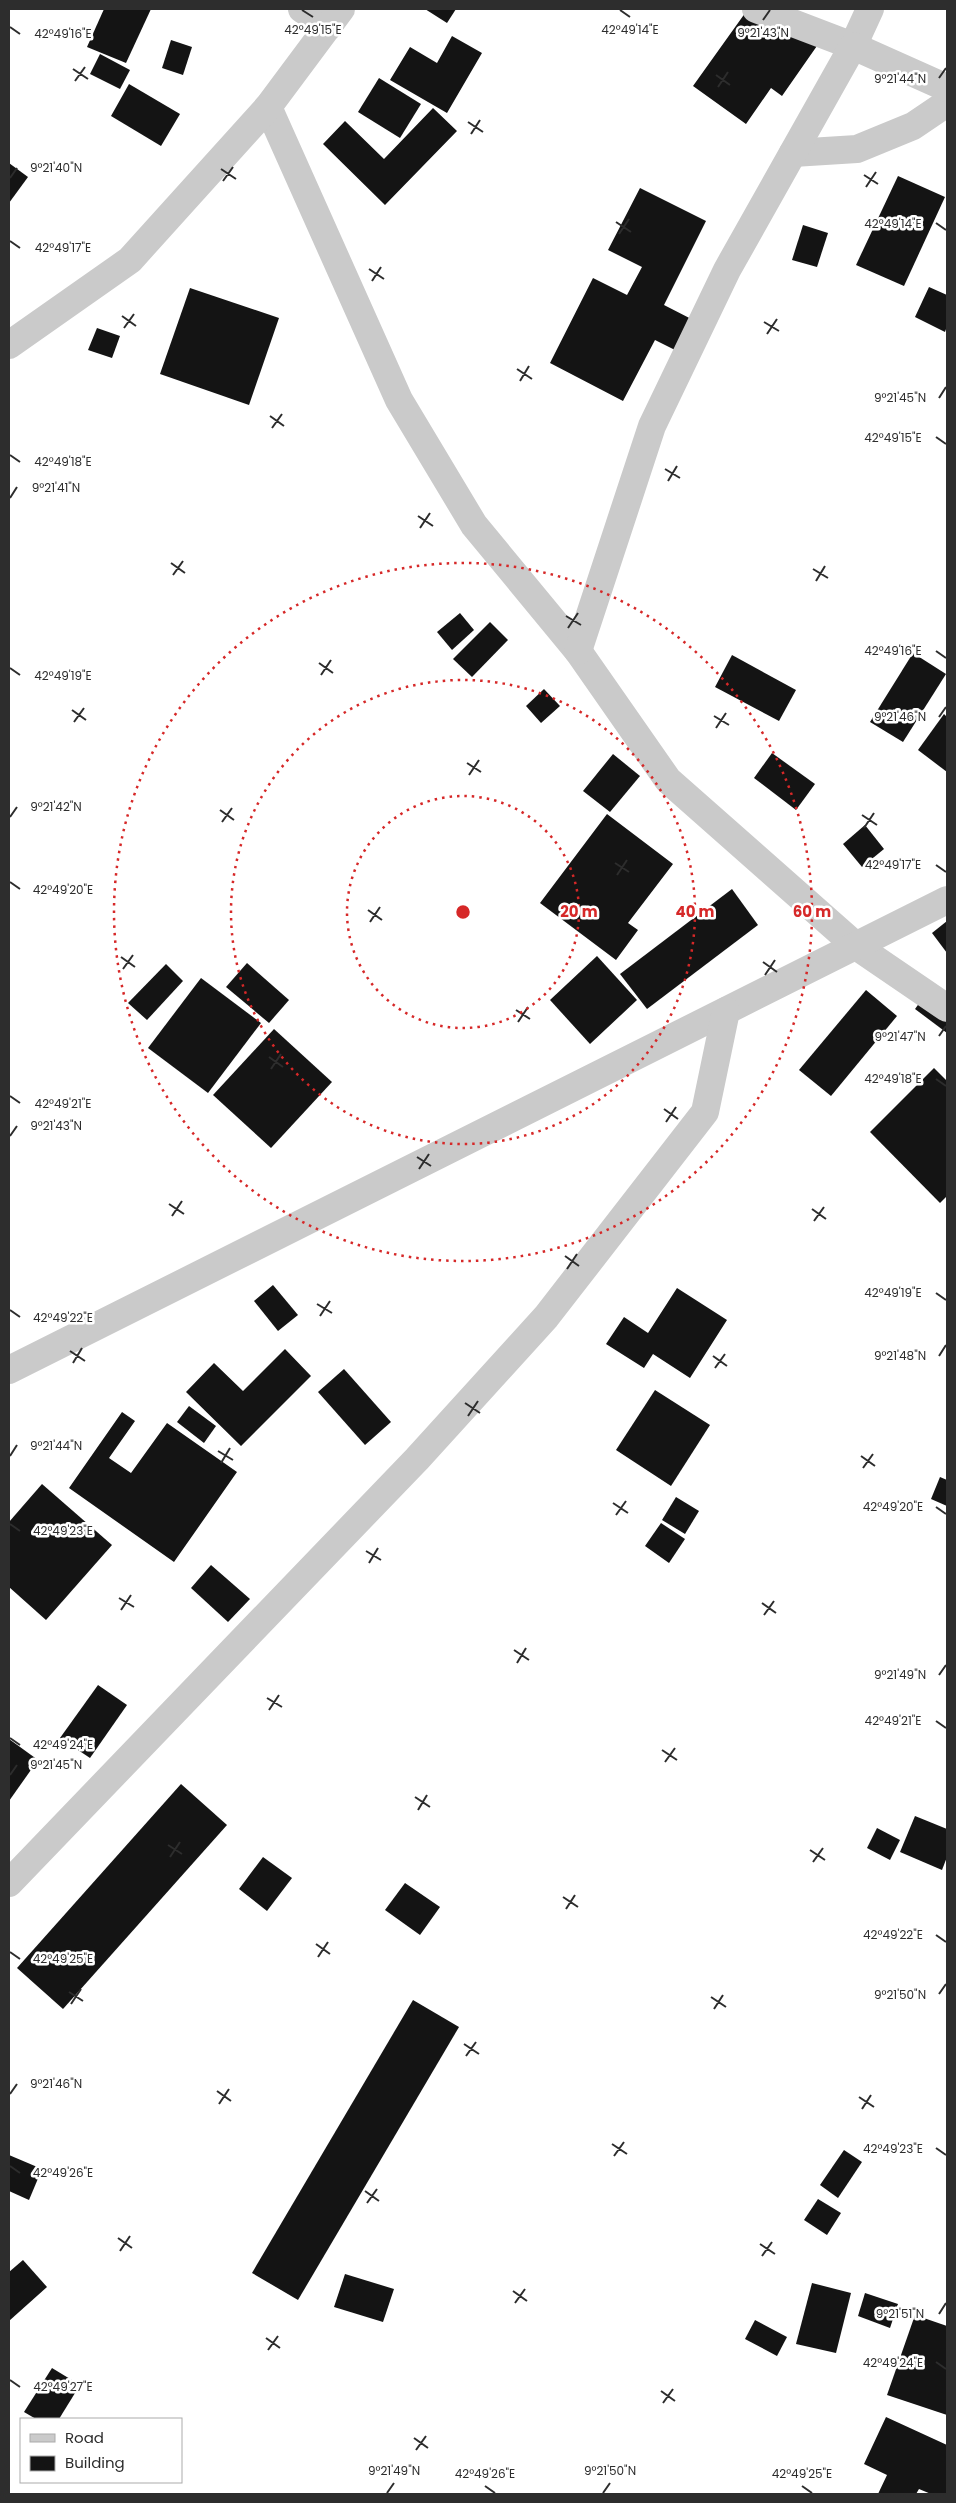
<svg xmlns="http://www.w3.org/2000/svg" width="956" height="2503" font-family="Poppins,sans-serif">
	<style>
		.building { fill: #141414 }
		.lines { fill: none; stroke-linecap: round; stroke-linejoin: round }
		.street { stroke: #cacaca; stroke-width: 28 }
		.ticks { fill: none; stroke: #2d2d2d; stroke-width: 2 }
		.ring { fill: none; stroke: #d62828; stroke-width: 2.5; stroke-dasharray: 2.5 5 }
		.ticks-label { font-size: 12px; text-anchor: middle; fill: #2d2d2d; stroke: #fff; stroke-width: 5; stroke-linejoin: round; paint-order: stroke }
		.centre { fill: #d62828; stroke: #fff; stroke-width: 2.5 }
		.ring-label { font-size: 15px; text-anchor: middle; font-weight: bold; fill: #d62828; stroke: #fff; stroke-width: 5; stroke-linejoin: round; paint-order: stroke }
	</style>
	<rect width="100%" height="100%" fill="#fff"/>
	<g class="building">
		<path d="M 104,9 L 151,9 L 126,63 L 87,47 Z"/>
		<path d="M 425,9 L 456,9 L 447,23 Z"/>
		<path d="M 748,9 L 819,43 L 782,96 L 771,88 L 746,124 L 693,86 Z"/>
		<path d="M 452,36 L 482,53 L 447,113 L 390,80 L 410,47 L 437,63 Z"/>
		<path d="M 171,40 L 192,47 L 183,75 L 162,68 Z"/>
		<path d="M 100,54 L 130,70 L 120,89 L 90,74 Z"/>
		<path d="M 379,78 L 421,104 L 400,138 L 358,112 Z"/>
		<path d="M 129,84 L 180,114 L 161,146 L 111,116 Z"/>
		<path d="M 433,108 L 457,131 L 385,205 L 323,144 L 345,121 L 384,159 Z"/>
		<path d="M 9,163 L 28,177 L 9,203 Z"/>
		<path d="M 898,176 L 945,197 L 904,286 L 856,265 Z"/>
		<path d="M 640,188 L 706,221 L 664,305 L 703,325 L 687,356 L 655,340 L 623,401 L 550,363 L 593,278 L 627,295 L 642,267 L 608,250 Z"/>
		<path d="M 803,225 L 828,233 L 817,267 L 792,260 Z"/>
		<path d="M 929,287 L 947,295 L 947,326 L 945,332 L 915,317 Z"/>
		<path d="M 190,288 L 279,318 L 249,405 L 160,374 Z"/>
		<path d="M 97,328 L 120,336 L 112,358 L 88,350 Z"/>
		<path d="M 460,613 L 474,630 L 452,650 L 437,632 Z"/>
		<path d="M 490,622 L 508,640 L 472,677 L 453,659 Z"/>
		<path d="M 913,653 L 946,674 L 903,742 L 870,722 Z"/>
		<path d="M 732,655 L 796,690 L 779,721 L 715,687 Z"/>
		<path d="M 544,689 L 560,706 L 541,723 L 526,706 Z"/>
		<path d="M 944,714 L 947,717 L 947,772 L 918,750 Z"/>
		<path d="M 772,753 L 815,784 L 796,810 L 754,778 Z"/>
		<path d="M 613,754 L 640,776 L 610,812 L 583,791 Z"/>
		<path d="M 607,814 L 673,864 L 628,923 L 638,930 L 616,960 L 540,903 Z"/>
		<path d="M 865,825 L 884,849 L 862,867 L 843,844 Z"/>
		<path d="M 732,889 L 758,925 L 647,1009 L 620,974 Z"/>
		<path d="M 947,921 L 947,953 L 932,933 Z"/>
		<path d="M 597,956 L 637,1000 L 590,1044 L 550,1000 Z"/>
		<path d="M 247,963 L 289,1000 L 269,1023 L 226,987 Z"/>
		<path d="M 166,964 L 183,981 L 147,1020 L 128,1003 Z"/>
		<path d="M 201,978 L 261,1023 L 208,1093 L 148,1048 Z"/>
		<path d="M 866,990 L 897,1016 L 831,1096 L 799,1070 Z"/>
		<path d="M 928,991 L 947,1005 L 947,1033 L 915,1009 Z"/>
		<path d="M 274,1029 L 332,1082 L 271,1148 L 213,1095 Z"/>
		<path d="M 934,1068 L 947,1081 L 947,1196 L 940,1203 L 870,1132 Z"/>
		<path d="M 273,1285 L 298,1315 L 278,1331 L 254,1301 Z"/>
		<path d="M 677,1288 L 727,1320 L 690,1378 L 653,1354 L 644,1368 L 606,1344 L 624,1317 L 648,1333 Z"/>
		<path d="M 285,1349 L 311,1376 L 241,1446 L 186,1392 L 214,1363 L 243,1391 Z"/>
		<path d="M 344,1369 L 391,1422 L 365,1445 L 318,1392 Z"/>
		<path d="M 655,1390 L 710,1425 L 671,1486 L 616,1450 Z"/>
		<path d="M 189,1406 L 216,1426 L 204,1443 L 177,1422 Z"/>
		<path d="M 122,1412 L 135,1421 L 109,1458 L 131,1473 L 167,1423 L 237,1472 L 174,1562 L 69,1488 Z"/>
		<path d="M 940,1477 L 947,1480 L 947,1506 L 931,1499 Z"/>
		<path d="M 42,1484 L 112,1545 L 46,1620 L 9,1587 L 9,1522 Z"/>
		<path d="M 676,1497 L 699,1511 L 685,1534 L 662,1520 Z"/>
		<path d="M 661,1523 L 685,1539 L 669,1563 L 645,1546 Z"/>
		<path d="M 211,1565 L 250,1599 L 228,1622 L 191,1588 Z"/>
		<path d="M 98,1685 L 127,1705 L 90,1758 L 60,1738 Z"/>
		<path d="M 9,1739 L 38,1760 L 9,1801 Z"/>
		<path d="M 181,1784 L 227,1825 L 63,2009 L 17,1968 Z"/>
		<path d="M 915,1816 L 947,1829 L 947,1857 L 942,1870 L 900,1852 Z"/>
		<path d="M 877,1828 L 900,1840 L 890,1860 L 867,1848 Z"/>
		<path d="M 263,1857 L 292,1878 L 267,1911 L 239,1889 Z"/>
		<path d="M 405,1883 L 440,1907 L 420,1935 L 385,1910 Z"/>
		<path d="M 413,2000 L 459,2027 L 298,2300 L 252,2273 Z"/>
		<path d="M 844,2150 L 862,2162 L 838,2198 L 820,2185 Z"/>
		<path d="M 9,2155 L 42,2169 L 29,2200 L 9,2191 Z"/>
		<path d="M 818,2199 L 841,2213 L 827,2235 L 804,2220 Z"/>
		<path d="M 23,2260 L 47,2287 L 9,2321 L 9,2272 Z"/>
		<path d="M 345,2274 L 394,2289 L 383,2322 L 334,2307 Z"/>
		<path d="M 812,2283 L 851,2293 L 836,2353 L 796,2344 Z"/>
		<path d="M 865,2293 L 898,2304 L 890,2328 L 858,2316 Z"/>
		<path d="M 915,2315 L 947,2326 L 947,2415 L 887,2395 Z"/>
		<path d="M 755,2320 L 787,2337 L 777,2356 L 745,2339 Z"/>
		<path d="M 52,2368 L 80,2385 L 59,2419 L 36,2419 L 24,2412 Z"/>
		<path d="M 886,2417 L 947,2445 L 947,2494 L 931,2494 L 919,2489 L 916,2494 L 878,2494 L 887,2475 L 864,2464 Z"/>
	</g>
	<g class="lines">
		<g class="street">
			<path d="M 302,9 L 328,27"/>
			<path d="M 756,9 L 853,46 L 870,9"/>
			<path d="M 268,107 L 399,400 L 474,525 L 578,651 L 668,780 L 856,946 L 947,1008"/>
			<path d="M 793,153 L 857,149 L 913,126 L 947,103"/>
			<path d="M 9,345 L 130,260 L 268,107 L 341,9"/>
			<path d="M 578,651 L 652,426 L 727,270 L 853,46 L 947,88"/>
			<path d="M 9,1370 L 947,900"/>
			<path d="M 9,1883 L 417,1459 L 546,1317 L 705,1112 L 726,1011"/>
		</g>
	</g>
	<path class="ticks" d="M 302,10 L 313,17M 620,10 L 630,17M 763,20 L 770,10M 10,27 L 20,34M 73,69 L 88,79M 716,75 L 730,85M 939,78 L 946,68M 75,81 L 85,67M 718,87 L 728,72M 468,122 L 483,132M 471,134 L 480,120M 221,169 L 236,179M 864,175 L 878,184M 10,178 L 17,168M 223,181 L 233,167M 866,187 L 876,172M 616,222 L 631,232M 936,223 L 946,230M 619,234 L 629,219M 10,241 L 20,248M 369,269 L 384,279M 372,281 L 381,267M 122,316 L 136,326M 764,322 L 779,331M 124,328 L 134,314M 767,334 L 777,319M 517,369 L 532,379M 520,381 L 529,366M 939,398 L 946,387M 270,416 L 284,426M 272,428 L 282,414M 936,437 L 946,444M 10,455 L 20,462M 665,469 L 680,478M 668,481 L 677,466M 10,498 L 17,487M 418,516 L 433,526M 420,528 L 430,513M 171,563 L 185,573M 813,569 L 828,578M 173,575 L 183,561M 816,581 L 825,566M 566,616 L 581,625M 568,628 L 578,613M 936,651 L 946,658M 319,663 L 333,673M 10,668 L 20,675M 321,675 L 331,660M 72,710 L 86,720M 714,716 L 729,725M 939,717 L 946,707M 74,722 L 84,708M 716,728 L 726,713M 467,763 L 481,772M 469,775 L 479,760M 220,810 L 234,820M 862,815 L 877,825M 10,817 L 17,807M 222,822 L 232,808M 864,828 L 874,813M 615,863 L 629,872M 936,865 L 946,872M 617,875 L 627,860M 10,882 L 20,889M 368,910 L 382,920M 370,922 L 380,907M 121,957 L 135,967M 763,962 L 777,972M 123,969 L 133,955M 765,975 L 775,960M 516,1010 L 530,1019M 518,1022 L 528,1007M 939,1036 L 946,1026M 269,1057 L 283,1067M 271,1069 L 281,1054M 936,1079 L 946,1086M 10,1096 L 20,1103M 664,1109 L 678,1119M 666,1122 L 676,1107M 10,1136 L 17,1126M 417,1157 L 431,1166M 419,1169 L 429,1154M 169,1204 L 184,1214M 812,1209 L 826,1219M 172,1216 L 182,1201M 814,1221 L 824,1207M 565,1256 L 579,1266M 567,1269 L 577,1254M 936,1293 L 946,1300M 317,1304 L 332,1313M 10,1310 L 20,1317M 320,1316 L 330,1301M 70,1351 L 85,1361M 713,1356 L 727,1366M 939,1356 L 946,1345M 73,1363 L 82,1348M 715,1368 L 725,1354M 465,1403 L 480,1413M 468,1416 L 478,1401M 218,1451 L 233,1460M 10,1456 L 17,1445M 861,1456 L 875,1466M 221,1463 L 230,1448M 863,1468 L 873,1454M 613,1503 L 628,1513M 936,1507 L 946,1514M 616,1515 L 626,1501M 10,1524 L 20,1531M 366,1551 L 381,1560M 369,1563 L 378,1548M 119,1598 L 134,1607M 762,1603 L 776,1613M 121,1610 L 131,1595M 764,1615 L 774,1601M 514,1650 L 529,1660M 517,1663 L 526,1648M 939,1675 L 946,1665M 267,1698 L 282,1707M 269,1710 L 279,1695M 936,1721 L 946,1728M 10,1738 L 20,1745M 662,1750 L 677,1760M 665,1762 L 675,1748M 10,1775 L 17,1765M 415,1797 L 430,1807M 418,1810 L 427,1795M 168,1845 L 182,1854M 810,1850 L 825,1860M 170,1857 L 180,1842M 813,1862 L 823,1848M 563,1897 L 578,1907M 566,1909 L 575,1895M 936,1935 L 946,1942M 316,1944 L 330,1954M 10,1952 L 20,1959M 318,1957 L 328,1942M 69,1992 L 83,2001M 939,1994 L 946,1984M 711,1997 L 726,2007M 71,2004 L 81,1989M 714,2009 L 723,1995M 464,2044 L 479,2054M 466,2056 L 476,2042M 217,2091 L 231,2101M 10,2094 L 17,2084M 859,2097 L 874,2107M 219,2104 L 229,2089M 862,2109 L 871,2095M 612,2144 L 627,2154M 936,2148 L 946,2155M 614,2156 L 624,2142M 10,2166 L 20,2173M 365,2191 L 379,2201M 367,2203 L 377,2189M 118,2238 L 132,2248M 760,2244 L 775,2254M 120,2251 L 130,2236M 762,2256 L 772,2242M 513,2291 L 527,2301M 515,2303 L 525,2289M 939,2314 L 946,2303M 266,2338 L 280,2348M 268,2350 L 278,2336M 936,2362 L 946,2369M 10,2380 L 20,2387M 661,2391 L 675,2401M 663,2403 L 673,2389M 414,2438 L 428,2448M 416,2450 L 426,2436M 485,2486 L 495,2493M 802,2486 L 812,2493M 387,2493 L 394,2483M 603,2493 L 610,2483"/>
	<g class="ring">
		<circle cx="463" cy="912" r="116"/>
		<circle cx="463" cy="912" r="232"/>
		<circle cx="463" cy="912" r="349"/>
	</g>
	<g class="ticks-label">
		<text x="313" y="34">42°49'15"E</text>
		<text x="630" y="34">42°49'14"E</text>
		<text x="763" y="37">9°21'43"N</text>
		<text x="63" y="38">42°49'16"E</text>
		<text x="900" y="83">9°21'44"N</text>
		<text x="56" y="172">9°21'40"N</text>
		<text x="893" y="228">42°49'14"E</text>
		<text x="63" y="252">42°49'17"E</text>
		<text x="900" y="402">9°21'45"N</text>
		<text x="893" y="442">42°49'15"E</text>
		<text x="63" y="466">42°49'18"E</text>
		<text x="56" y="492">9°21'41"N</text>
		<text x="893" y="655">42°49'16"E</text>
		<text x="63" y="680">42°49'19"E</text>
		<text x="900" y="721">9°21'46"N</text>
		<text x="56" y="811">9°21'42"N</text>
		<text x="893" y="869">42°49'17"E</text>
		<text x="63" y="894">42°49'20"E</text>
		<text x="900" y="1041">9°21'47"N</text>
		<text x="893" y="1083">42°49'18"E</text>
		<text x="63" y="1108">42°49'21"E</text>
		<text x="56" y="1130">9°21'43"N</text>
		<text x="893" y="1297">42°49'19"E</text>
		<text x="63" y="1322">42°49'22"E</text>
		<text x="900" y="1360">9°21'48"N</text>
		<text x="56" y="1450">9°21'44"N</text>
		<text x="893" y="1511">42°49'20"E</text>
		<text x="63" y="1535">42°49'23"E</text>
		<text x="900" y="1679">9°21'49"N</text>
		<text x="893" y="1725">42°49'21"E</text>
		<text x="63" y="1749">42°49'24"E</text>
		<text x="56" y="1769">9°21'45"N</text>
		<text x="893" y="1939">42°49'22"E</text>
		<text x="63" y="1963">42°49'25"E</text>
		<text x="900" y="1999">9°21'50"N</text>
		<text x="56" y="2088">9°21'46"N</text>
		<text x="893" y="2153">42°49'23"E</text>
		<text x="63" y="2177">42°49'26"E</text>
		<text x="900" y="2318">9°21'51"N</text>
		<text x="893" y="2367">42°49'24"E</text>
		<text x="63" y="2391">42°49'27"E</text>
		<text x="394" y="2475">9°21'49"N</text>
		<text x="610" y="2475">9°21'50"N</text>
		<text x="485" y="2478">42°49'26"E</text>
		<text x="802" y="2478">42°49'25"E</text>
	</g>
	<circle cx="463" cy="912" r="8" class="centre"/>
	<g class="ring-label">
		<text x="579" y="917">20 m</text>
		<text x="695" y="917">40 m</text>
		<text x="812" y="917">60 m</text>
	</g>
	<rect width="956" height="2503" fill="none" stroke="#2d2d2d" stroke-width="20"/>
	<rect x="20" y="2418" width="162" height="65" fill="#ffffff" stroke="#ababab"/>
	<rect x="30" y="2434" width="25" height="8" fill="#cacaca" stroke="#ababab"/>
	<text x="65" y="2443" font-size="15" fill="#2d2d2d">Road</text>
	<rect x="30" y="2456" width="25" height="15" fill="#141414" stroke="#ababab"/>
	<text x="65" y="2468" font-size="15" fill="#2d2d2d">Building</text>
</svg>
